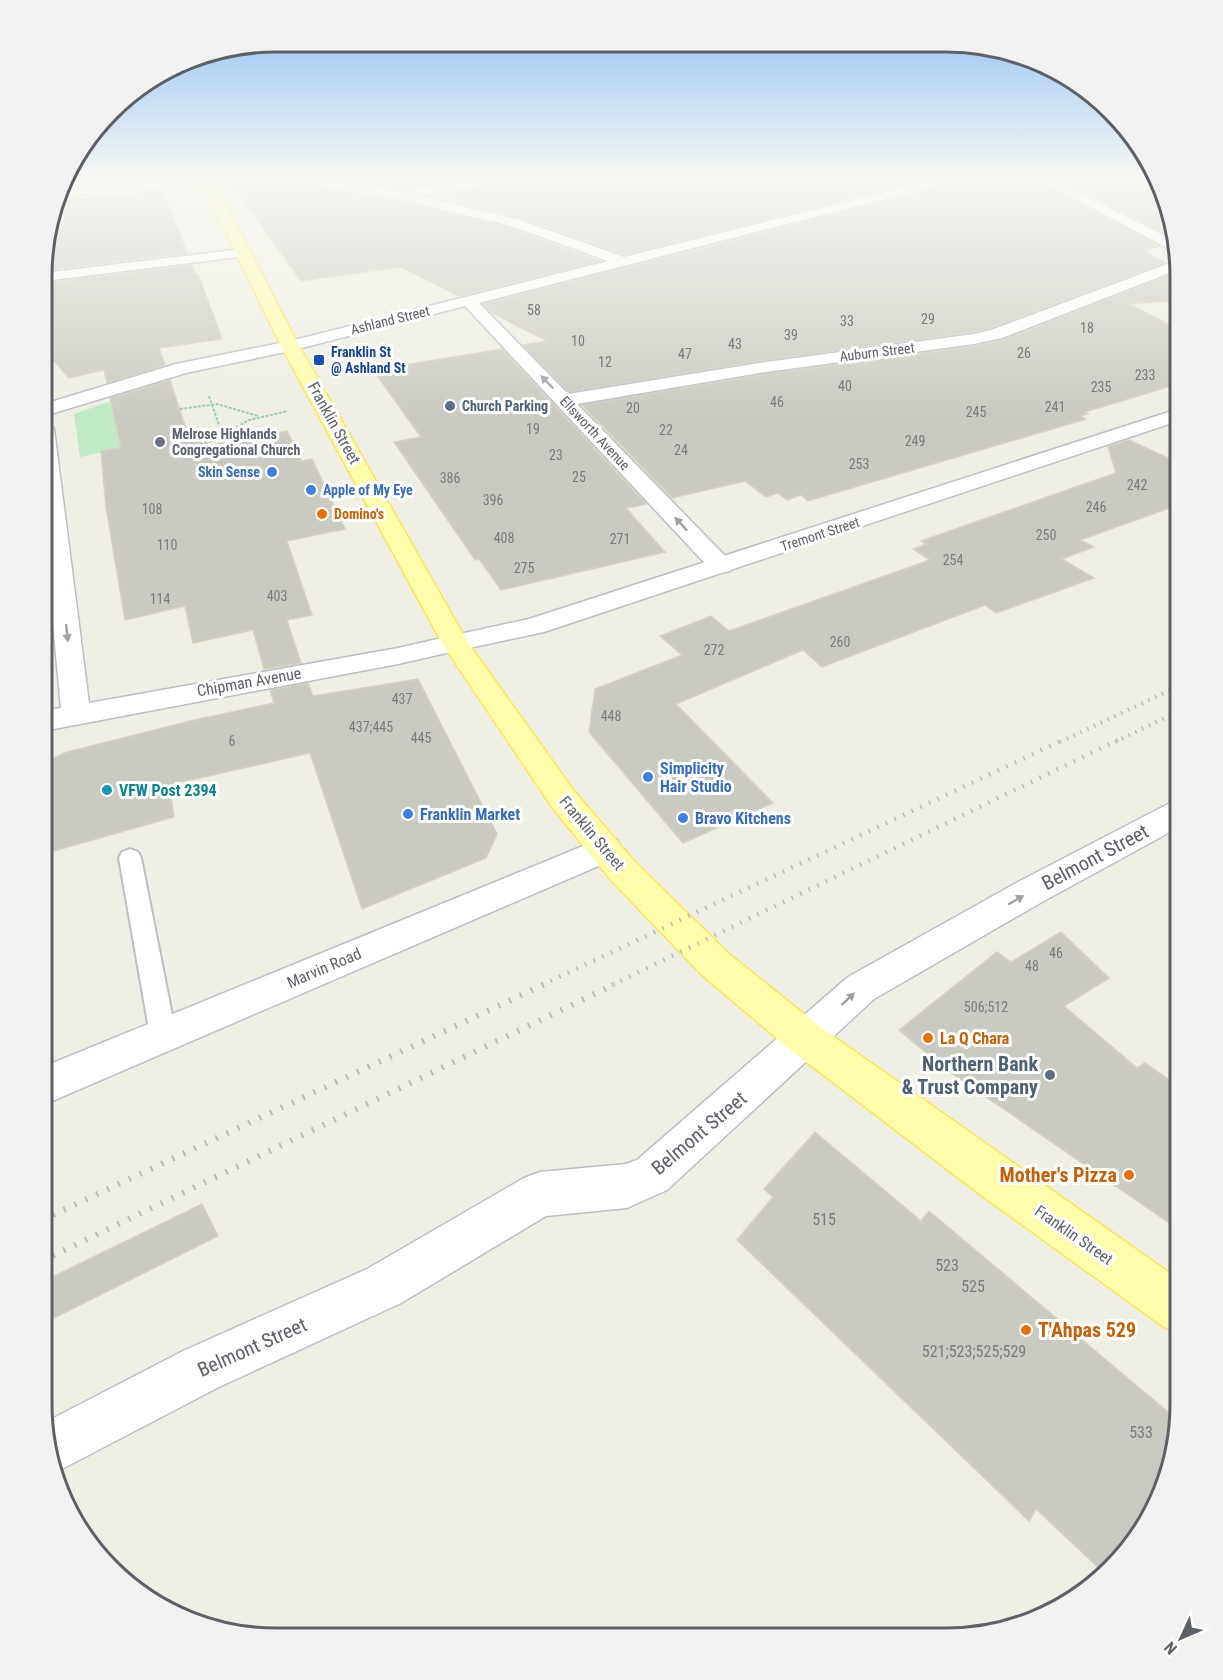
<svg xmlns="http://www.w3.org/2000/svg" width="1223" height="1680" font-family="'Roboto Condensed',sans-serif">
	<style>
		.green { fill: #c0eac5 }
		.building { fill: #cbcac2; stroke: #d6d2c3; stroke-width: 1.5 }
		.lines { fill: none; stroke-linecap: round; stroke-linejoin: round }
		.service-casing { stroke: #bcbec5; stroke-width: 4 }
		.minor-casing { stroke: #bcbec5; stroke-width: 3 }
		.tertiary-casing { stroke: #bcbec5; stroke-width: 3 }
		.primary-casing { stroke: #fde451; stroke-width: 3 }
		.path { stroke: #98ccae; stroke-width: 2; stroke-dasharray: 3 1.5; stroke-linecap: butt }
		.service { fill: #fff; fill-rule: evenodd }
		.minor { fill: #fff; fill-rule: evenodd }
		.tertiary { fill: #fff; fill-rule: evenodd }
		.primary { fill: #fffdab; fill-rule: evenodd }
		.rail-far2 { stroke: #b8b9ba; stroke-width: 4; stroke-dasharray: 1.5 6; stroke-linecap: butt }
		.rail-far1 { stroke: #b8b9ba; stroke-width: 4.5; stroke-dasharray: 1.5 8; stroke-linecap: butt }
		.rail { stroke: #b8b9ba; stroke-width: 6; stroke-dasharray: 2 10; stroke-linecap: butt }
		.oneway { fill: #9ea0a4 }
		.transit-dot { fill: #1a4fb4; stroke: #fff; stroke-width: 2 }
		.service-dot { fill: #5c6f8a; stroke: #fff; stroke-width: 2 }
		.worship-dot { fill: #6b7280; stroke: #fff; stroke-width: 2 }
		.shop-dot { fill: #3f7fe0; stroke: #fff; stroke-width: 2 }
		.food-dot { fill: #e8710a; stroke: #fff; stroke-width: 2 }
		.culture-dot { fill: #0f9aa8; stroke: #fff; stroke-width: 2 }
		.labels { text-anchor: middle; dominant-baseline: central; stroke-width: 6; stroke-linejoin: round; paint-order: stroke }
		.number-label { font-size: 14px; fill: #787a7e }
		.far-street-label { font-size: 14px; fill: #5d6067; stroke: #fff }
		.far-transit-label { font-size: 14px; font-weight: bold; fill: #164399; stroke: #fff; text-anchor: start }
		.far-service-label { font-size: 14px; font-weight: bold; fill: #4e5e75; stroke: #fff; text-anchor: start }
		.far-worship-label { font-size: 14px; font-weight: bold; fill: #5b616d; stroke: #fff; text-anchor: start }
		.far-shop-label { font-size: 14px; font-weight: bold; fill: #366cbe; stroke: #fff; text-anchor: end }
		.far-food-label { font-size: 14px; font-weight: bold; fill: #c56008; stroke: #fff; text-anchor: start }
		.street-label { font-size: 16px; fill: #5d6067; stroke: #fff }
		.shop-label { font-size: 16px; font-weight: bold; fill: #366cbe; stroke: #fff; text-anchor: start }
		.culture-label { font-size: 16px; font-weight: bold; fill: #0d838f; stroke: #fff; text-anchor: start }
		.food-label { font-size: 16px; font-weight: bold; fill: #c56008; stroke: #fff; text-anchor: start }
		.near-number-label { font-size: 16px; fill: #787a7e }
		.near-street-label { font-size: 20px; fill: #5d6067; stroke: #fff }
		.near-service-label { font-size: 20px; font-weight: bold; fill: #4e5e75; stroke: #fff; text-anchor: end }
		.near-food-label { font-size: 20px; font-weight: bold; fill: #c56008; stroke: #fff; text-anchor: end }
		.rim { fill: none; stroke: #5d6067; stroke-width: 3 }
	</style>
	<rect width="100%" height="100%" fill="#f0efe5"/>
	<g class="green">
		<path d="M 66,180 L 160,180 L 63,190 Z"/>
		<path d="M 122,397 L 111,405 L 121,448 L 80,457 L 74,414 Z"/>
	</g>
	<g class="building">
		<path d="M 229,180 L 304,180 L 312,186 L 403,202 L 510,228 L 600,261 L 459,296 L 401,267 L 301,281 Z"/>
		<path d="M 343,180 L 460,180 L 403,190 Z"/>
		<path d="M 498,180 L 598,180 L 619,187 L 655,180 L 926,180 L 624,255 L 521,218 L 431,196 L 490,186 Z"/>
		<path d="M 955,180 L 1038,180 L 1159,246 L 1144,251 L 1165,263 L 990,328 L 974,332 L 766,360 L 569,392 L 523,345 L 547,341 L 492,313 L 483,304 L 952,184 Z"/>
		<path d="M 1059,180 L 1123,180 L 1128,182 L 1159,180 L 1172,237 Z"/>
		<path d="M 163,190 L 187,253 L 44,271 L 44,245 L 59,201 Z"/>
		<path d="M 192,265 L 195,274 L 198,274 L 222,339 L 159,348 L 165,365 L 107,383 L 104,370 L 69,378 L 44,349 L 44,283 Z"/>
		<path d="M 1180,271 L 1181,300 L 1129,304 L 1181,331 L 1181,383 L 1085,412 L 1088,414 L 1080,416 L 1086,419 L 808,501 L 801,495 L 787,500 L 778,493 L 766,497 L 745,481 L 672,498 L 582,405 L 766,374 L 974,346 L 1002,340 Z"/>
		<path d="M 502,349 L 646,504 L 626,508 L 665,552 L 501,590 L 479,559 L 475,560 L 394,442 L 421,437 L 373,370 Z"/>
		<path d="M 170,380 L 190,441 L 199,439 L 201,447 L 287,431 L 302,461 L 312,459 L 345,529 L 287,541 L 312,615 L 287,620 L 301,663 L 264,669 L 253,630 L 193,643 L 185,606 L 125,620 L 106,507 L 101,451 L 121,448 L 110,398 Z"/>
		<path d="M 1129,440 L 1181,464 L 1181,504 L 1080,540 L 1094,547 L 1062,559 L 1094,578 L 996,613 L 985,605 L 822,667 L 803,650 L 676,704 L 773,803 L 683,843 L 589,732 L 595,689 L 682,655 L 660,636 L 711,616 L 729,631 L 930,560 L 913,549 L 926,544 L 921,541 L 1116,473 L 1108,447 Z"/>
		<path d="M 418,679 L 497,834 L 486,858 L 362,909 L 310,753 L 169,785 L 174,817 L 43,854 L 43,764 L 64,753 L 190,721 L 274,703 L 270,690 L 308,683 L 313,696 Z"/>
		<path d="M 1061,932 L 1109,978 L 1064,1006 L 1137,1068 L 1145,1063 L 1181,1088 L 1181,1231 L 944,1068 L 899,1030 L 997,952 L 1011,962 Z"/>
		<path d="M 815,1132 L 921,1221 L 929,1211 L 1180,1422 L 1168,1479 L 1141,1534 L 1106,1575 L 1036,1509 L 1029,1521 L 737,1240 L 773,1197 L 764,1189 Z"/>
		<path d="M 202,1204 L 218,1236 L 42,1324 L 42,1282 Z"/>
	</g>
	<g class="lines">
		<defs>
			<path id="service" d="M 130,849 L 138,852 L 141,858 L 176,1035 L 172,1043 L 163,1047 L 154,1043 L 150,1035 L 119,858 L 122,852 Z"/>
			<g id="minor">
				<path d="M 158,180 L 197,180 L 191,184 L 61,196 L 63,189 Z"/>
				<path d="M 306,180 L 331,180 L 403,192 L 472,180 L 496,180 L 490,184 L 420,196 L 520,220 L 624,257 L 934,180 L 953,180 L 951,182 L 479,303 L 568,394 L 766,362 L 974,334 L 991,330 L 1173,262 L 1178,261 L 1180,269 L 1002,338 L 974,344 L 766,372 L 577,404 L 730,561 L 733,566 L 730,571 L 721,573 L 712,571 L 465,306 L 290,351 L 186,373 L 44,416 L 44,404 L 176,364 L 290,341 L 608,261 L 511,226 L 403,200 L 312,184 Z"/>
				<path d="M 1040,180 L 1055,180 L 1173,240 L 1175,250 L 1169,249 Z"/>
				<path d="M 242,249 L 249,253 L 247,256 L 44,281 L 44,273 Z"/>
				<path d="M 44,423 L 51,425 L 54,429 L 89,703 L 398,648 L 455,635 L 464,637 L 468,643 L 464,649 L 398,664 L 43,731 L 43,711 L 61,708 L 44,527 Z"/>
				<path d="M 1181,799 L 1181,826 L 1042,902 L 874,999 L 667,1190 L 627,1208 L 546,1216 L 401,1303 L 219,1387 L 58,1471 L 46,1422 L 183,1351 L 367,1269 L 524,1178 L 540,1172 L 626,1164 L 637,1160 L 848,977 L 1018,882 L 1170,803 Z"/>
				<path d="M 605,837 L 617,840 L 622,849 L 617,858 L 43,1105 L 43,1067 Z"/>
			</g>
			<path id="tertiary" d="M 1181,408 L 1181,420 L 544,632 L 455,651 L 446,649 L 442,643 L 446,637 L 529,619 Z"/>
			<path id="primary" d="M 201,180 L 213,180 L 299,346 L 468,643 L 574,791 L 634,861 L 729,954 L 820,1027 L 1181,1281 L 1181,1334 L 1164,1327 L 981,1195 L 792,1051 L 703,976 L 610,879 L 552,807 L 442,643 L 281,346 Z"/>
		</defs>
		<use href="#service" class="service-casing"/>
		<use href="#minor" class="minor-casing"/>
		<use href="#tertiary" class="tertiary-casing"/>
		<use href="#primary" class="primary-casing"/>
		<g class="path">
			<path d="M 209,396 L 222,434"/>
			<path d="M 180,409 L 217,404 L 258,416"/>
			<path d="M 200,444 L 212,441 L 249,420 L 288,411"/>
		</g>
		<use href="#service" class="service"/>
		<use href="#minor" class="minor"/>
		<use href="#tertiary" class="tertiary"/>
		<use href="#primary" class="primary"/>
		<g class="rail-far2">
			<path d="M 1060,742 L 1181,685"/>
			<path d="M 1115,742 L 1181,710"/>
		</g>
		<g class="rail-far1">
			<path d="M 542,985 L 1063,740"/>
			<path d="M 612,985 L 1118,740"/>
		</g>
		<g class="rail">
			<path d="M 42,1220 L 545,984"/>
			<path d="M 42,1261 L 615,984"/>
		</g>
	</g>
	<defs><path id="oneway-solid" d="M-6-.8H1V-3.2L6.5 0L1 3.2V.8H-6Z" transform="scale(1.5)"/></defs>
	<g class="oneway">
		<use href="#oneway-solid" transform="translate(547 382) rotate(-134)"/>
		<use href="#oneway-solid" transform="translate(681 524) rotate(-133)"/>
		<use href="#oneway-solid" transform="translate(67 633) rotate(84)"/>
		<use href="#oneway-solid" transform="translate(1016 900) rotate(-30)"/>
		<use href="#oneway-solid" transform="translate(848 999) rotate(-43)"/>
	</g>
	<linearGradient id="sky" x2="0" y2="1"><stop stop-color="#8dbef1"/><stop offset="0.43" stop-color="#f8f8f3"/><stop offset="1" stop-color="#f8f8f3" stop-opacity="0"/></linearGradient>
	<rect width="1223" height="415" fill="url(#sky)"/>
	<rect class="transit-dot" x="313" y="354" width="12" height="12" rx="3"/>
	<g class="service-dot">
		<circle cx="450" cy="406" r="6"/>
		<circle cx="1050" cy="1075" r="6"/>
	</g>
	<circle class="worship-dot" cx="160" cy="442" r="6"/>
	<g class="shop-dot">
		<circle cx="272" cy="472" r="6"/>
		<circle cx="311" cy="490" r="6"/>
		<circle cx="648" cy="777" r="6"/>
		<circle cx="408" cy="814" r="6"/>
		<circle cx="683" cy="818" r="6"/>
	</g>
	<g class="food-dot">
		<circle cx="322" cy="514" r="6"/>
		<circle cx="928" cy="1038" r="6"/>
		<circle cx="1129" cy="1175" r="6"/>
		<circle cx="1026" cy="1330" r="6"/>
	</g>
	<circle class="culture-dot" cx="107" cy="790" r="6"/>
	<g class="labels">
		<g class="number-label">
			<text x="534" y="310">58</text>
			<text x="928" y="319">29</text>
			<text x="847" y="321">33</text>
			<text x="1087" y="328">18</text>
			<text x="791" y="335">39</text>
			<text x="578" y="341">10</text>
			<text x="735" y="344">43</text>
			<text x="1024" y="353">26</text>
			<text x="685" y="354">47</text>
			<text x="605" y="362">12</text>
			<text x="1145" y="375">233</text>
			<text x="845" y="386">40</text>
			<text x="1101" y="387">235</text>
			<text x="777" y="402">46</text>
			<text x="1055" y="407">241</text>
			<text x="633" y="408">20</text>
			<text x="976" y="412">245</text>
			<text x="533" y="429">19</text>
			<text x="666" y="430">22</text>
			<text x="915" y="441">249</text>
			<text x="681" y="450">24</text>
			<text x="556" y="455">23</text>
			<text x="859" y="464">253</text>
			<text x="579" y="477">25</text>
			<text x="450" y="478">386</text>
			<text x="1137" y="485">242</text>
			<text x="493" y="500">396</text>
			<text x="1096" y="507">246</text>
			<text x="152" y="509">108</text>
			<text x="1046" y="535">250</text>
			<text x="504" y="538">408</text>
			<text x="620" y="539">271</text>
			<text x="167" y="545">110</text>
			<text x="953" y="560">254</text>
			<text x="524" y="568">275</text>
			<text x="277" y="596">403</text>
			<text x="160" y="599">114</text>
			<text x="840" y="642">260</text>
			<text x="714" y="650">272</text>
			<text x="402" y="699">437</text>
			<text x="611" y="716">448</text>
			<text x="371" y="727">437;445</text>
			<text x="421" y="738">445</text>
			<text x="232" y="741">6</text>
			<text x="1056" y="953">46</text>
			<text x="1032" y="966">48</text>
			<text x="986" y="1007">506;512</text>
		</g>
		<g class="far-street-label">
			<text transform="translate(390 320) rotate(-14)">Ashland Street</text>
			<text transform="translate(877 352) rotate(-7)">Auburn Street</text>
			<text transform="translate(595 433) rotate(47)">Ellsworth Avenue</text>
			<text transform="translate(820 534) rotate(-18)">Tremont Street</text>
		</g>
		<g class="far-transit-label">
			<text x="331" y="352">Franklin St<tspan x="331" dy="16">@ Ashland St</tspan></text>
		</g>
		<g class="far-service-label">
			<text x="462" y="406">Church Parking</text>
		</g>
		<g class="far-worship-label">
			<text x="172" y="434">Melrose Highlands<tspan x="172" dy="16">Congregational Church</tspan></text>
		</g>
		<g class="far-shop-label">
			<text x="260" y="472">Skin Sense</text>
			<text x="323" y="490" text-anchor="start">Apple of My Eye</text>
		</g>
		<g class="far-food-label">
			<text x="334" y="514">Domino's</text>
		</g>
		<g class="street-label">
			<text transform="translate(334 423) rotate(61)">Franklin Street</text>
			<text transform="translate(249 682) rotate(-10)">Chipman Avenue</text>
			<text transform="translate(592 833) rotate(50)">Franklin Street</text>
			<text transform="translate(324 968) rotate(-23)">Marvin Road</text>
			<text transform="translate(1074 1235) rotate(35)">Franklin Street</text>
		</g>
		<g class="shop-label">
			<text x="660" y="768">Simplicity<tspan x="660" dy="18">Hair Studio</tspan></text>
			<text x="420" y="814">Franklin Market</text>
			<text x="695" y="818">Bravo Kitchens</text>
		</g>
		<g class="culture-label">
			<text x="119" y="790">VFW Post 2394</text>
		</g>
		<g class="food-label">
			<text x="940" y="1038">La Q Chara</text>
		</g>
		<g class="near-number-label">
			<text x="824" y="1219">515</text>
			<text x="947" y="1265">523</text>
			<text x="973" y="1286">525</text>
			<text x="974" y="1351">521;523;525;529</text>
			<text x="1141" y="1432">533</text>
		</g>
		<g class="near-street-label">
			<text transform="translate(1095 857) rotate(-28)">Belmont Street</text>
			<text transform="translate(699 1133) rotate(-40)">Belmont Street</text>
			<text transform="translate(252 1347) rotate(-24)">Belmont Street</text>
		</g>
		<g class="near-service-label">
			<text x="1038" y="1064">Northern Bank<tspan x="1038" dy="23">&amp; Trust Company</tspan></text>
		</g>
		<g class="near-food-label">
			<text x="1117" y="1175">Mother's Pizza</text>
			<text x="1038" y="1330" text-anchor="start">T'Ahpas 529</text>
		</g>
	</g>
	<path d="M0 0H1223V1680H0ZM276 52H946A224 224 0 0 1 1170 276V1404A224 224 0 0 1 946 1628H276A224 224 0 0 1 52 1404V276A224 224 0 0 1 276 52Z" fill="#f2f2f3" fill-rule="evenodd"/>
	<path class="rim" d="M276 52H946A224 224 0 0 1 1170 276V1404A224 224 0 0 1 946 1628H276A224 224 0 0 1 52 1404V276A224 224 0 0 1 276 52Z"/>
	<g transform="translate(1181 1638) rotate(226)" stroke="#ffffff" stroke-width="4.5" paint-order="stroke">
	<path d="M0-4.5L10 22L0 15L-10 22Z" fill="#5d6067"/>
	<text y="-9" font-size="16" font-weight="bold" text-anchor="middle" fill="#5d6067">N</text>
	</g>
</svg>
